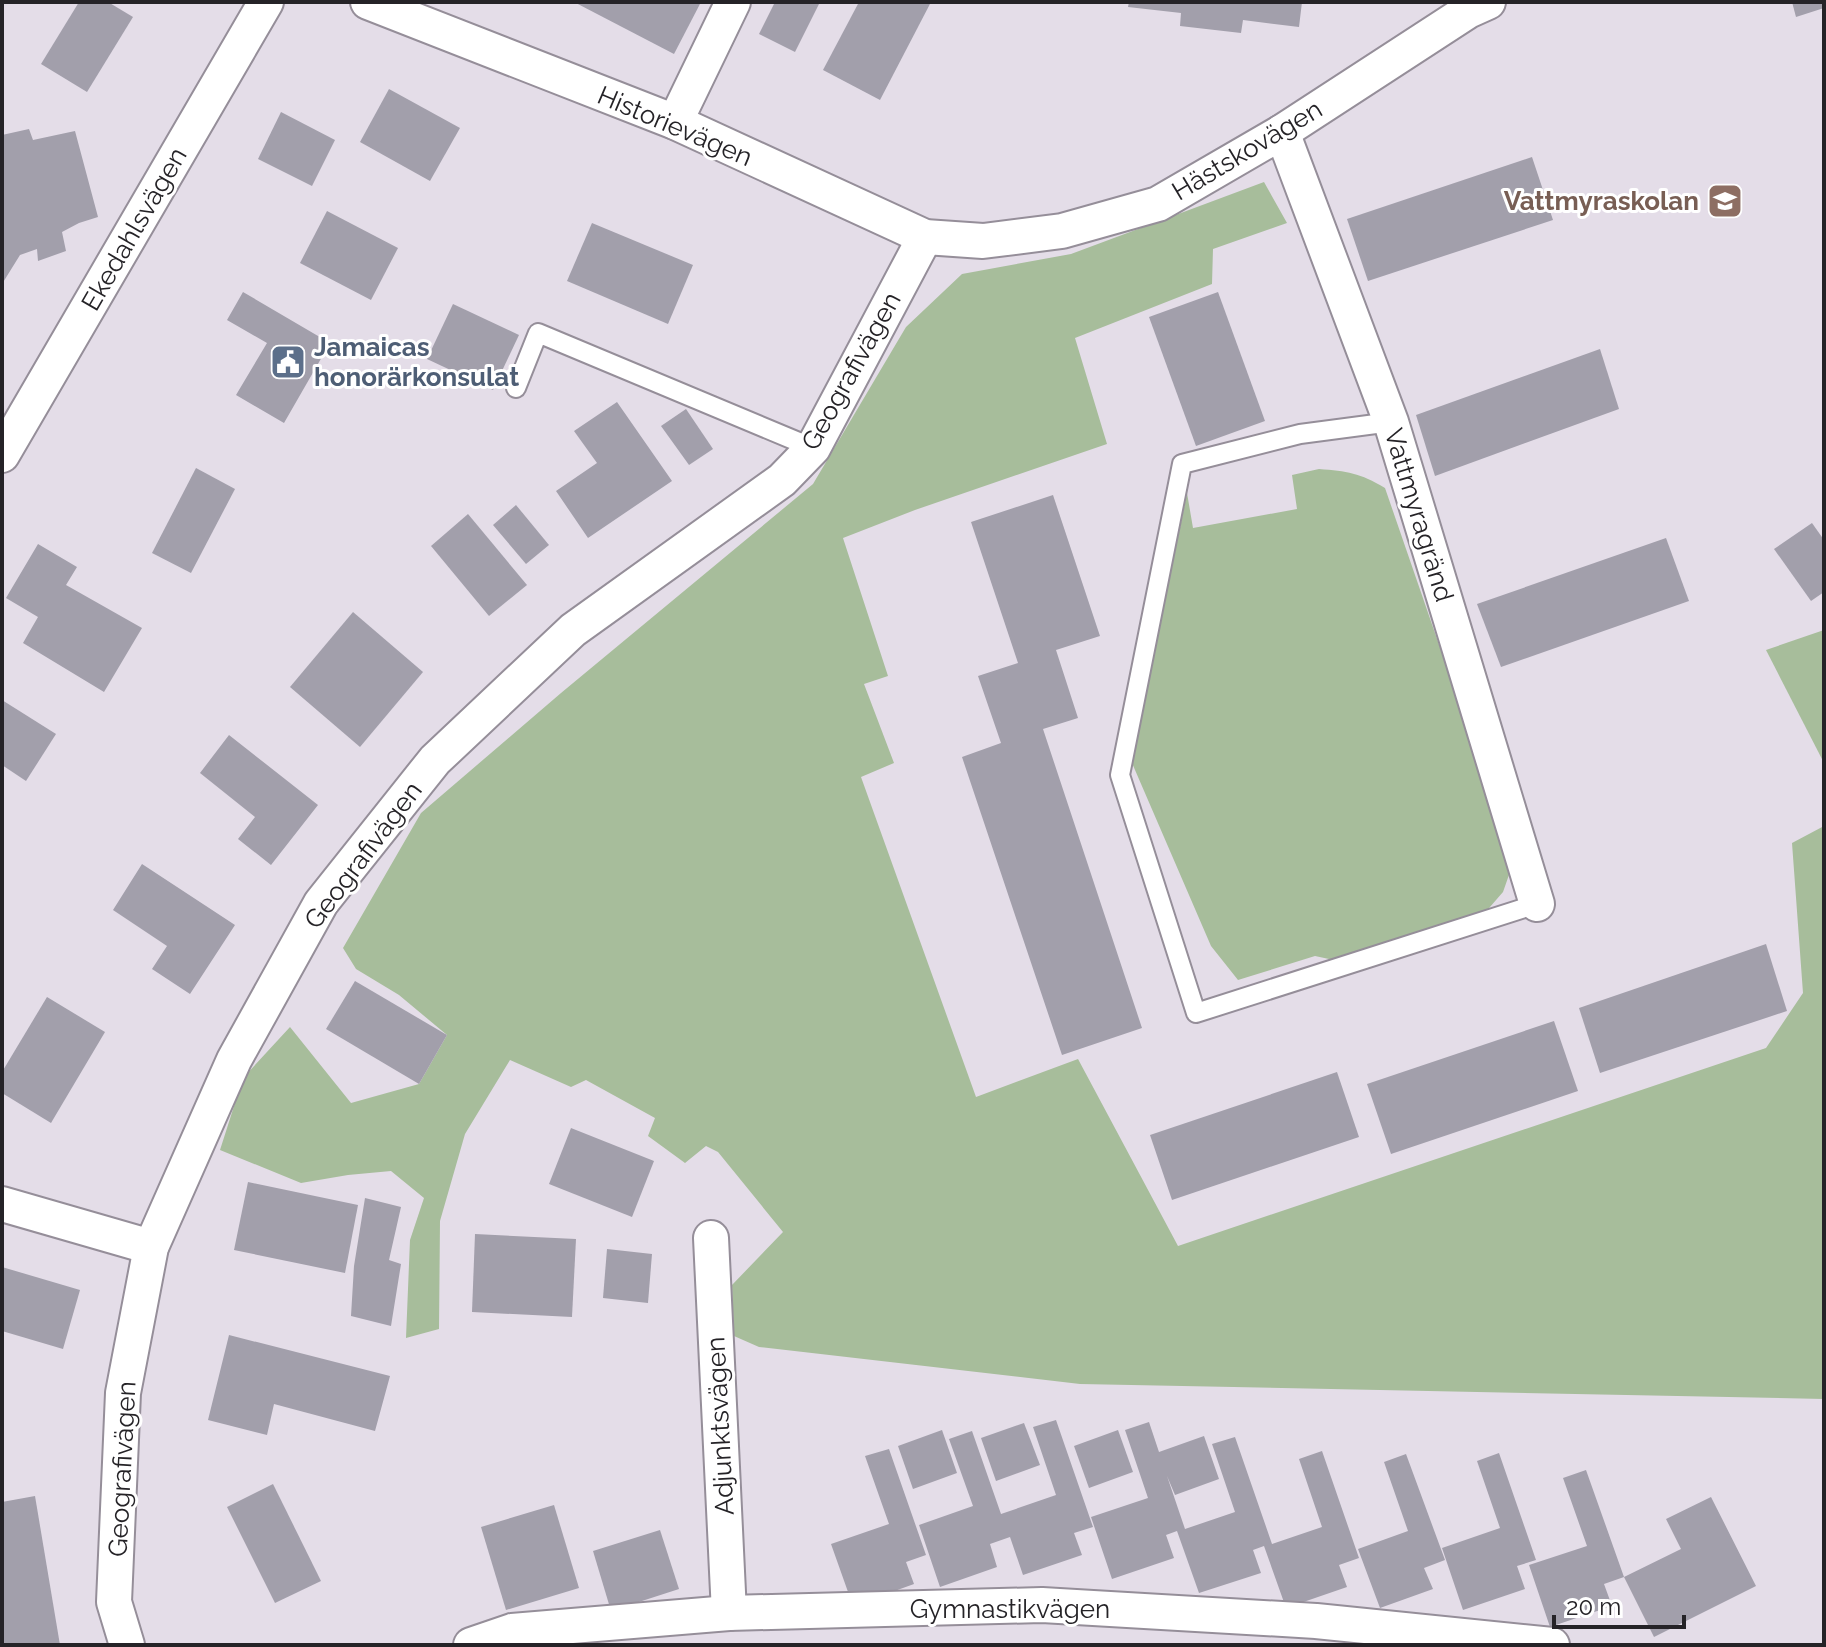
<svg xmlns="http://www.w3.org/2000/svg" width="1826" height="1647" font-family="Raleway,sans-serif">
	<style>
		.green { fill: #a7bd9b }
		.building { fill: #a29fab }
		.lines { fill: none; stroke-linecap: round; stroke-linejoin: round }
		.lane-casing { stroke: #958e99; stroke-width: 22 }
		.street-casing { stroke: #958e99; stroke-width: 38 }
		.lane { stroke: #fff; stroke-width: 18 }
		.street { stroke: #fff; stroke-width: 34 }
		.labels { text-anchor: middle; dominant-baseline: central; stroke-width: 6; stroke-linejoin: round; paint-order: stroke }
		.street-label { font-size: 26px; fill: #252327; stroke: #fff }
		.education-label { font-size: 26px; font-weight: bold; fill: #785e54; stroke: #fff; text-anchor: end }
		.service-label { font-size: 26px; font-weight: bold; fill: #4e5e75; stroke: #fff; text-anchor: start }
	</style>
	<rect width="100%" height="100%" fill="#e4dde8"/>
	<g class="green">
		<path d="M 1264,182 L 1287,223 L 1213,249 L 1212,284 L 1075,338 L 1107,444 L 915,510 L 843,538 L 888,676 L 864,684 L 894,763 L 861,777 L 976,1097 L 1078,1059 L 1178,1246 L 1766,1048 L 1803,993 L 1792,843 L 1824,826 L 1824,1399 L 1080,1384 L 759,1347 L 734,1336 L 732,1285 L 783,1232 L 718,1152 L 706,1146 L 685,1163 L 648,1136 L 655,1118 L 586,1080 L 571,1087 L 510,1060 L 465,1134 L 440,1221 L 439,1329 L 406,1338 L 410,1240 L 424,1198 L 391,1171 L 348,1175 L 301,1183 L 220,1150 L 243,1078 L 290,1027 L 351,1103 L 419,1084 L 447,1035 L 399,995 L 356,969 L 343,948 L 421,813 L 561,693 L 813,484 L 906,327 L 962,274 L 1071,254 Z"/>
		<path d="M 1319,469 C 1347,471 1360,473 1385,488 L 1506,839 L 1510,872 L 1503,892 L 1483,915 L 1341,969 L 1329,959 L 1315,956 L 1238,980 L 1211,946 L 1132,763 L 1187,493 L 1193,528 L 1297,509 L 1292,475 Z"/>
		<path d="M 1824,630 L 1824,763 L 1766,650 Z"/>
	</g>
	<g class="building">
		<path d="M 79,2 L 108,2 L 133,17 L 87,92 L 41,64 Z"/>
		<path d="M 574,2 L 701,2 L 674,54 Z"/>
		<path d="M 775,2 L 820,2 L 795,52 L 759,34 Z"/>
		<path d="M 859,2 L 931,2 L 880,100 L 823,70 Z"/>
		<path d="M 1129,2 L 1302,2 L 1299,27 L 1243,20 L 1241,33 L 1180,26 L 1181,13 L 1128,7 Z"/>
		<path d="M 1792,2 L 1824,2 L 1824,8 L 1796,17 Z"/>
		<path d="M 389,89 L 460,128 L 430,181 L 360,142 Z"/>
		<path d="M 281,112 L 335,140 L 312,186 L 258,159 Z"/>
		<path d="M 29,129 L 33,140 L 75,131 L 98,217 L 79,223 L 62,232 L 66,251 L 38,261 L 37,249 L 20,255 L 2,284 L 2,135 Z"/>
		<path d="M 1532,157 L 1553,220 L 1368,281 L 1347,219 Z"/>
		<path d="M 327,211 L 398,248 L 371,300 L 300,263 Z"/>
		<path d="M 592,223 L 693,265 L 668,324 L 567,281 Z"/>
		<path d="M 243,292 L 330,343 L 284,423 L 236,395 L 267,343 L 227,320 Z"/>
		<path d="M 1218,292 L 1265,421 L 1196,446 L 1149,317 Z"/>
		<path d="M 453,304 L 519,335 L 493,390 L 427,359 Z"/>
		<path d="M 1600,349 L 1619,409 L 1435,476 L 1416,415 Z"/>
		<path d="M 617,402 L 672,481 L 588,538 L 556,491 L 597,463 L 574,431 Z"/>
		<path d="M 686,409 L 713,449 L 689,465 L 661,426 Z"/>
		<path d="M 196,468 L 235,489 L 191,573 L 152,553 Z"/>
		<path d="M 1053,495 L 1100,636 L 1056,650 L 1078,718 L 1043,729 L 1142,1028 L 1062,1055 L 962,757 L 1001,743 L 978,676 L 1018,663 L 971,522 Z"/>
		<path d="M 516,505 L 549,545 L 526,564 L 493,525 Z"/>
		<path d="M 468,514 L 527,585 L 489,616 L 431,546 Z"/>
		<path d="M 1812,523 L 1824,540 L 1824,592 L 1811,601 L 1774,549 Z"/>
		<path d="M 1666,538 L 1689,601 L 1501,667 L 1477,604 Z"/>
		<path d="M 38,544 L 77,567 L 66,585 L 142,628 L 104,692 L 23,643 L 38,617 L 6,598 Z"/>
		<path d="M 353,612 L 423,672 L 360,747 L 290,687 Z"/>
		<path d="M 2,700 L 56,734 L 26,781 L 2,765 Z"/>
		<path d="M 229,735 L 318,805 L 271,865 L 238,839 L 255,817 L 200,773 Z"/>
		<path d="M 142,864 L 235,925 L 190,994 L 152,969 L 167,946 L 113,910 Z"/>
		<path d="M 1766,944 L 1787,1011 L 1600,1073 L 1579,1008 Z"/>
		<path d="M 355,981 L 447,1035 L 419,1084 L 326,1029 Z"/>
		<path d="M 47,997 L 105,1032 L 51,1123 L 2,1093 L 2,1072 Z"/>
		<path d="M 1554,1021 L 1578,1091 L 1391,1154 L 1367,1084 Z"/>
		<path d="M 1337,1072 L 1359,1137 L 1172,1200 L 1150,1135 Z"/>
		<path d="M 571,1128 L 654,1161 L 632,1217 L 549,1184 Z"/>
		<path d="M 248,1182 L 358,1205 L 345,1273 L 234,1250 Z"/>
		<path d="M 365,1198 L 401,1207 L 389,1260 L 401,1264 L 391,1326 L 351,1316 L 354,1266 Z"/>
		<path d="M 475,1234 L 576,1239 L 572,1317 L 472,1312 Z"/>
		<path d="M 607,1249 L 652,1254 L 648,1303 L 603,1298 Z"/>
		<path d="M 2,1267 L 80,1290 L 63,1349 L 2,1331 Z"/>
		<path d="M 229,1335 L 390,1376 L 375,1431 L 274,1404 L 267,1435 L 208,1420 Z"/>
		<path d="M 1056,1420 L 1093,1527 L 1074,1533 L 1082,1555 L 1023,1575 L 1010,1537 L 990,1544 L 997,1567 L 940,1587 L 919,1525 L 973,1506 L 949,1439 L 972,1431 L 1001,1514 L 1056,1495 L 1033,1427 Z"/>
		<path d="M 1149,1422 L 1159,1452 L 1204,1436 L 1219,1479 L 1175,1495 L 1167,1476 L 1185,1529 L 1235,1512 L 1212,1444 L 1235,1437 L 1272,1544 L 1322,1527 L 1299,1459 L 1322,1451 L 1359,1558 L 1339,1565 L 1347,1587 L 1286,1608 L 1264,1546 L 1253,1550 L 1261,1573 L 1199,1593 L 1177,1531 L 1166,1535 L 1174,1558 L 1112,1579 L 1091,1517 L 1148,1498 L 1125,1430 Z"/>
		<path d="M 1024,1423 L 1040,1465 L 996,1481 L 981,1438 Z"/>
		<path d="M 942,1430 L 957,1473 L 913,1489 L 898,1446 Z"/>
		<path d="M 1118,1430 L 1133,1472 L 1089,1488 L 1074,1446 Z"/>
		<path d="M 889,1449 L 926,1555 L 906,1562 L 914,1584 L 853,1606 L 831,1544 L 889,1524 L 865,1456 Z"/>
		<path d="M 1499,1453 L 1536,1560 L 1517,1566 L 1525,1589 L 1463,1610 L 1442,1548 L 1500,1528 L 1477,1461 Z"/>
		<path d="M 1406,1454 L 1445,1560 L 1424,1568 L 1433,1589 L 1380,1608 L 1358,1549 L 1408,1531 L 1384,1462 Z"/>
		<path d="M 1586,1470 L 1624,1577 L 1604,1584 L 1612,1606 L 1550,1627 L 1529,1565 L 1587,1546 L 1563,1478 Z"/>
		<path d="M 273,1484 L 321,1581 L 275,1603 L 227,1507 Z"/>
		<path d="M 35,1496 L 60,1645 L 2,1645 L 2,1502 Z"/>
		<path d="M 1711,1497 L 1756,1586 L 1654,1637 L 1624,1577 L 1681,1549 L 1666,1519 Z"/>
		<path d="M 554,1505 L 579,1588 L 506,1610 L 481,1527 Z"/>
		<path d="M 660,1530 L 679,1589 L 611,1611 L 593,1551 Z"/>
	</g>
	<g class="lines">
		<defs>
			<g id="lane">
				<path d="M 516,388 L 538,333 L 813,448"/>
				<path d="M 1391,422 L 1300,434 L 1182,464 L 1120,775 L 1196,1013 L 1537,904"/>
			</g>
			<g id="street">
				<path d="M 368,2 L 675,122 L 925,237 L 983,241 L 1062,231 L 1158,204 L 1282,132 L 1468,11 L 1488,2"/>
				<path d="M 675,122 L 733,2"/>
				<path d="M 1282,132 L 1391,422 L 1537,904"/>
				<path d="M 2,455 L 266,2"/>
				<path d="M 2,1204 L 151,1247"/>
				<path d="M 711,1238 L 729,1613"/>
				<path d="M 127,1645 L 114,1602 L 123,1393 L 151,1247 L 234,1060 L 321,903 L 435,760 L 573,630 L 782,480 L 813,448 L 925,237"/>
				<path d="M 471,1645 L 512,1631 L 729,1613 L 1042,1605 L 1316,1621 L 1552,1645"/>
			</g>
		</defs>
		<use href="#lane" class="lane-casing"/>
		<use href="#street" class="street-casing"/>
		<use href="#lane" class="lane"/>
		<use href="#street" class="street"/>
	</g>
	<defs>
		<symbol id="school-square" viewBox="-11 -11 22 22"><rect x="-9" y="-9" width="18" height="18" rx="4" fill="#8d6e63" stroke="#fff"/><path d="M0-5L7-2L0 1L-7-2ZM-4 1L0 2.5L4 1V4Q0 6-4 4Z" fill="#fff"/></symbol>
		<symbol id="civic-square" viewBox="-11 -11 22 22"><rect x="-9" y="-9" width="18" height="18" rx="4" fill="#5c6f8a" stroke="#fff"/><path d="M-.6-6.5H3V-4.5H.6V-3L4-1V1h2V6H-6V1h2V-1L-.6-3ZM-1.2 2.5V6h2.4V2.5Z" fill="#fff"/></symbol>
	</defs>
	<g fill-rule="evenodd">
		<use href="#school-square" x="1705" y="181" width="40" height="40"/>
		<use href="#civic-square" x="268" y="342" width="40" height="40"/>
	</g>
	<g class="labels">
		<g class="street-label">
			<text transform="translate(675 126) rotate(23)">Historievägen</text>
			<text transform="translate(1247 150) rotate(-31)">Hästskovägen</text>
			<text transform="translate(134 229) rotate(-60)">Ekedahlsvägen</text>
			<text transform="translate(851 371) rotate(-61)">Geografivägen</text>
			<text transform="translate(1419 515) rotate(73)">Vattmyragränd</text>
			<text transform="translate(363 855) rotate(-53)">Geografivägen</text>
			<text transform="translate(720 1426) rotate(-93)">Adjunktsvägen</text>
			<text transform="translate(122 1469) rotate(-87)">Geografivägen</text>
			<text x="1010" y="1609">Gymnastikvägen</text>
		</g>
		<g class="education-label">
			<text x="1699" y="201">Vattmyraskolan</text>
		</g>
		<g class="service-label">
			<text x="314" y="347">Jamaicas<tspan x="314" dy="30">honorärkonsulat</tspan></text>
		</g>
	</g>
	<rect width="1826" height="1647" fill="none" stroke="#252327" stroke-width="8"/>
	<path d="M1554 1615v12h130v-12" fill="none" stroke="#252327" stroke-width="4"/>
	<text x="1566" y="1615" font-size="24" fill="#252327" stroke="#ffffff" stroke-width="6" paint-order="stroke">20 m</text>
</svg>
